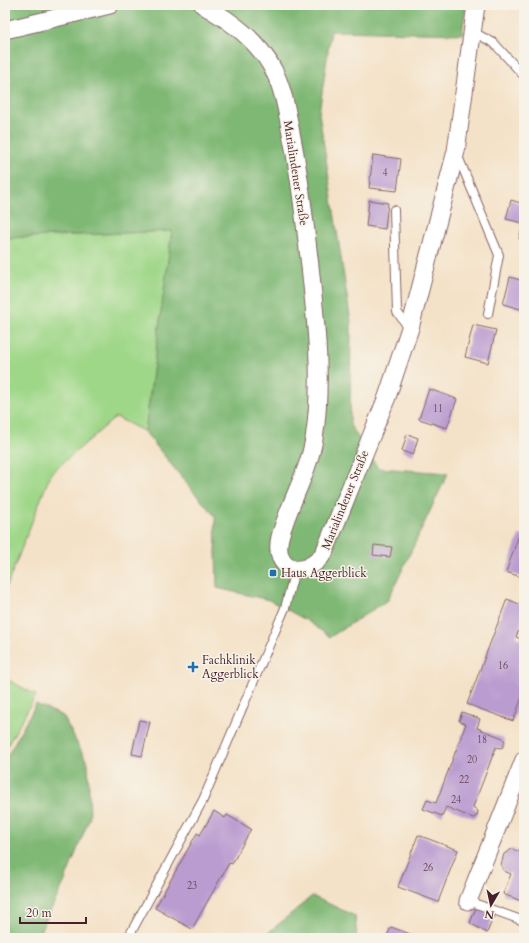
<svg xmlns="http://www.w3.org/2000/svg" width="529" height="943" font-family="Cardo,serif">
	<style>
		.green { fill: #9fd788; stroke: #747b5a }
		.forest { fill: #7fb874; stroke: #646c50 }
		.building { fill: #ba9cd0 }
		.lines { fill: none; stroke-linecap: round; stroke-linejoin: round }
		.service-casing { stroke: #866362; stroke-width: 10 }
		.minor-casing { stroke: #866362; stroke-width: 19 }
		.service { stroke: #fff; stroke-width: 8 }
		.minor { stroke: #fff; stroke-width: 17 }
		.poi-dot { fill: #1f6fb2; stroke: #f7f3e8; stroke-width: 1.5 }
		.labels { text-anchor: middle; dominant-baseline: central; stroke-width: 3; stroke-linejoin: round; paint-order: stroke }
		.number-label { font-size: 10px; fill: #663e54 }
		.street-label { font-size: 12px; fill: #4a1f2b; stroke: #f7f3e8 }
		.poi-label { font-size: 12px; fill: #4a1f2b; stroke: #f7f3e8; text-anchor: start }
	</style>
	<rect width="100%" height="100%" fill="#f7f3e8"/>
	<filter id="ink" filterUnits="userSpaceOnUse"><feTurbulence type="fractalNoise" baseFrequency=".025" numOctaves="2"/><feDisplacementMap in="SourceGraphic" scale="8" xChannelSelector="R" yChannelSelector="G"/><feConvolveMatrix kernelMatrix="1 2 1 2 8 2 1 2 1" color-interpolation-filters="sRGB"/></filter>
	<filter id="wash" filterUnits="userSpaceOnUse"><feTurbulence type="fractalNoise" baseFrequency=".012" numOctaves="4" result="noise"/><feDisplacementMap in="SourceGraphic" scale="16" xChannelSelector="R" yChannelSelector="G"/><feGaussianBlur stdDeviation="0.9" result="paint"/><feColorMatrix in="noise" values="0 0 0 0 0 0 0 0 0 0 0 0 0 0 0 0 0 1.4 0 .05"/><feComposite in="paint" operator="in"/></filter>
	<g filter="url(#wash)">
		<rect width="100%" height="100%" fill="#f4e2c8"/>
		<g class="green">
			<path d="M 172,231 L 145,432 L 116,417 L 51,473 L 5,591 L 5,238 Z"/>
			<path d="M 5,678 L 36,695 L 5,750 Z"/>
		</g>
		<g class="forest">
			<path d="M 5,5 L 466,5 L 462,34 L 331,31 L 319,113 L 351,323 L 350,425 L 378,468 L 448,473 L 388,600 L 330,637 L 306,620 L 269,600 L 217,588 L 215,516 L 191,489 L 145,432 L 172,231 L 5,238 Z"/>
			<path d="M 36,704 L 63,716 L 88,764 L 90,817 L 64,883 L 37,938 L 5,938 L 5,760 Z"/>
			<path d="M 312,896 L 355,916 L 357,938 L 262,938 Z"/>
		</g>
		<g id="blocks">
			<g class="building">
				<path d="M 373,155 L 401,159 L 397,191 L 369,188 Z"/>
				<path d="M 369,200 L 388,203 L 385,229 L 366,226 Z"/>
				<path d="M 511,200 L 524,204 L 524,240 L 519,239 L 523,223 L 506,219 Z"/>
				<path d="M 510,277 L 524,281 L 524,310 L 503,304 Z"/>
				<path d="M 473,325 L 496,330 L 488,363 L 465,357 Z"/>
				<path d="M 429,389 L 457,399 L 447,428 L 419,419 Z"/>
				<path d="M 407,434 L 418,438 L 413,455 L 402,451 Z"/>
				<path d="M 519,535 L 524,536 L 524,578 L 506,572 Z"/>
				<path d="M 374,545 L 392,547 L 390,557 L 373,555 Z"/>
				<path d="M 507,599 L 524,606 L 524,617 L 516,637 L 524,640 L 524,692 L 513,721 L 467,704 Z"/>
				<path d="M 462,712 L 480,719 L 477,728 L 503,738 L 505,742 L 503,747 L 500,748 L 496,747 L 473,807 L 478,811 L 477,816 L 473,818 L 446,807 L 442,816 L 423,809 L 427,800 L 436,803 L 466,724 L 459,721 Z"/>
				<path d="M 139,720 L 150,722 L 142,756 L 132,754 Z"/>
				<path d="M 214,811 L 225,818 L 227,815 L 251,829 L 232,864 L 229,863 L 192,929 L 155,908 L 197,833 L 200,835 Z"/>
				<path d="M 418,835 L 458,850 L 438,902 L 398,887 Z"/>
				<path d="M 524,836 L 524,902 L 503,894 L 511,874 L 504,871 L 501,865 L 504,854 L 512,849 L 519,852 Z"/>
				<path d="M 476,908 L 494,915 L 487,933 L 470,923 Z"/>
				<path d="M 391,927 L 410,934 L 409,938 L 386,938 Z"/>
			</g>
		</g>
	</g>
	<g filter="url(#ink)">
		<use href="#blocks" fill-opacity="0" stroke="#866362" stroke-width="1"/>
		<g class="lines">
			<defs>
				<g id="service">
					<path d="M 473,32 L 494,43 L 524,76"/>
					<path d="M 457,154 L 499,255 L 488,314"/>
					<path d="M 394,210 L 397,312 L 409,328"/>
					<path d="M 468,901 L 524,921"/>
					<path d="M 128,938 L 203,800 L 285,608 L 295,570"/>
				</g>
				<g id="minor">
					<path d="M 203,5 C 231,21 259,41 274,71 C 285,93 288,119 293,143 C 301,184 305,225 310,266 C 316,323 323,382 314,439 C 308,474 289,503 280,537 C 272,571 304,581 324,553 L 387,397 L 410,328 L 456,151 L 476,5"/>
					<path d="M 5,30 L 110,5"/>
					<path d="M 468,901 L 524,760"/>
				</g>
			</defs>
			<use href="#service" class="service-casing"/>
			<use href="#minor" class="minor-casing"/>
			<use href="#service" class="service"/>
			<use href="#minor" class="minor"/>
		</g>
	</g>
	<g class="poi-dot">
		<rect x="269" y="569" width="8" height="8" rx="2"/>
		<path d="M191 661h4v4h4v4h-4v4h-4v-4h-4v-4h4z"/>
	</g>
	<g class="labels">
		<g class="number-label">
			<text x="385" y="173">4</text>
			<text x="438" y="409">11</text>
			<text x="503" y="666">16</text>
			<text x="482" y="740">18</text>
			<text x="472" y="760">20</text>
			<text x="464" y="780">22</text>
			<text x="456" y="800">24</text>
			<text x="428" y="868">26</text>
			<text x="192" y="886">23</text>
		</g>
		<g class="street-label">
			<text transform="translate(296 173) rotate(81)">Marialindener Straße</text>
			<text transform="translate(345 500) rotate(-68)">Marialindener Straße</text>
		</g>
		<g class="poi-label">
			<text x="281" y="573">Haus Aggerblick</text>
			<text x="202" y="660">Fachklinik<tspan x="202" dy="14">Aggerblick</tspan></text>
		</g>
	</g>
	<rect width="529" height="943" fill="none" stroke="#f7f3e8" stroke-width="20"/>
	<g transform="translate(491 905) rotate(189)" stroke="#f7f3e8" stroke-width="3" paint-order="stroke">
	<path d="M0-3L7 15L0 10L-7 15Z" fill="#4a1f2b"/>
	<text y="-6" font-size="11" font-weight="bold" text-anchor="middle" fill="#4a1f2b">N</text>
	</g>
	<path d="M20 917v6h66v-6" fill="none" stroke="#4a1f2b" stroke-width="2"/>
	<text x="26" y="917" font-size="12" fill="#4a1f2b" stroke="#f7f3e8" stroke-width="3" paint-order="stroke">20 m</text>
</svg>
